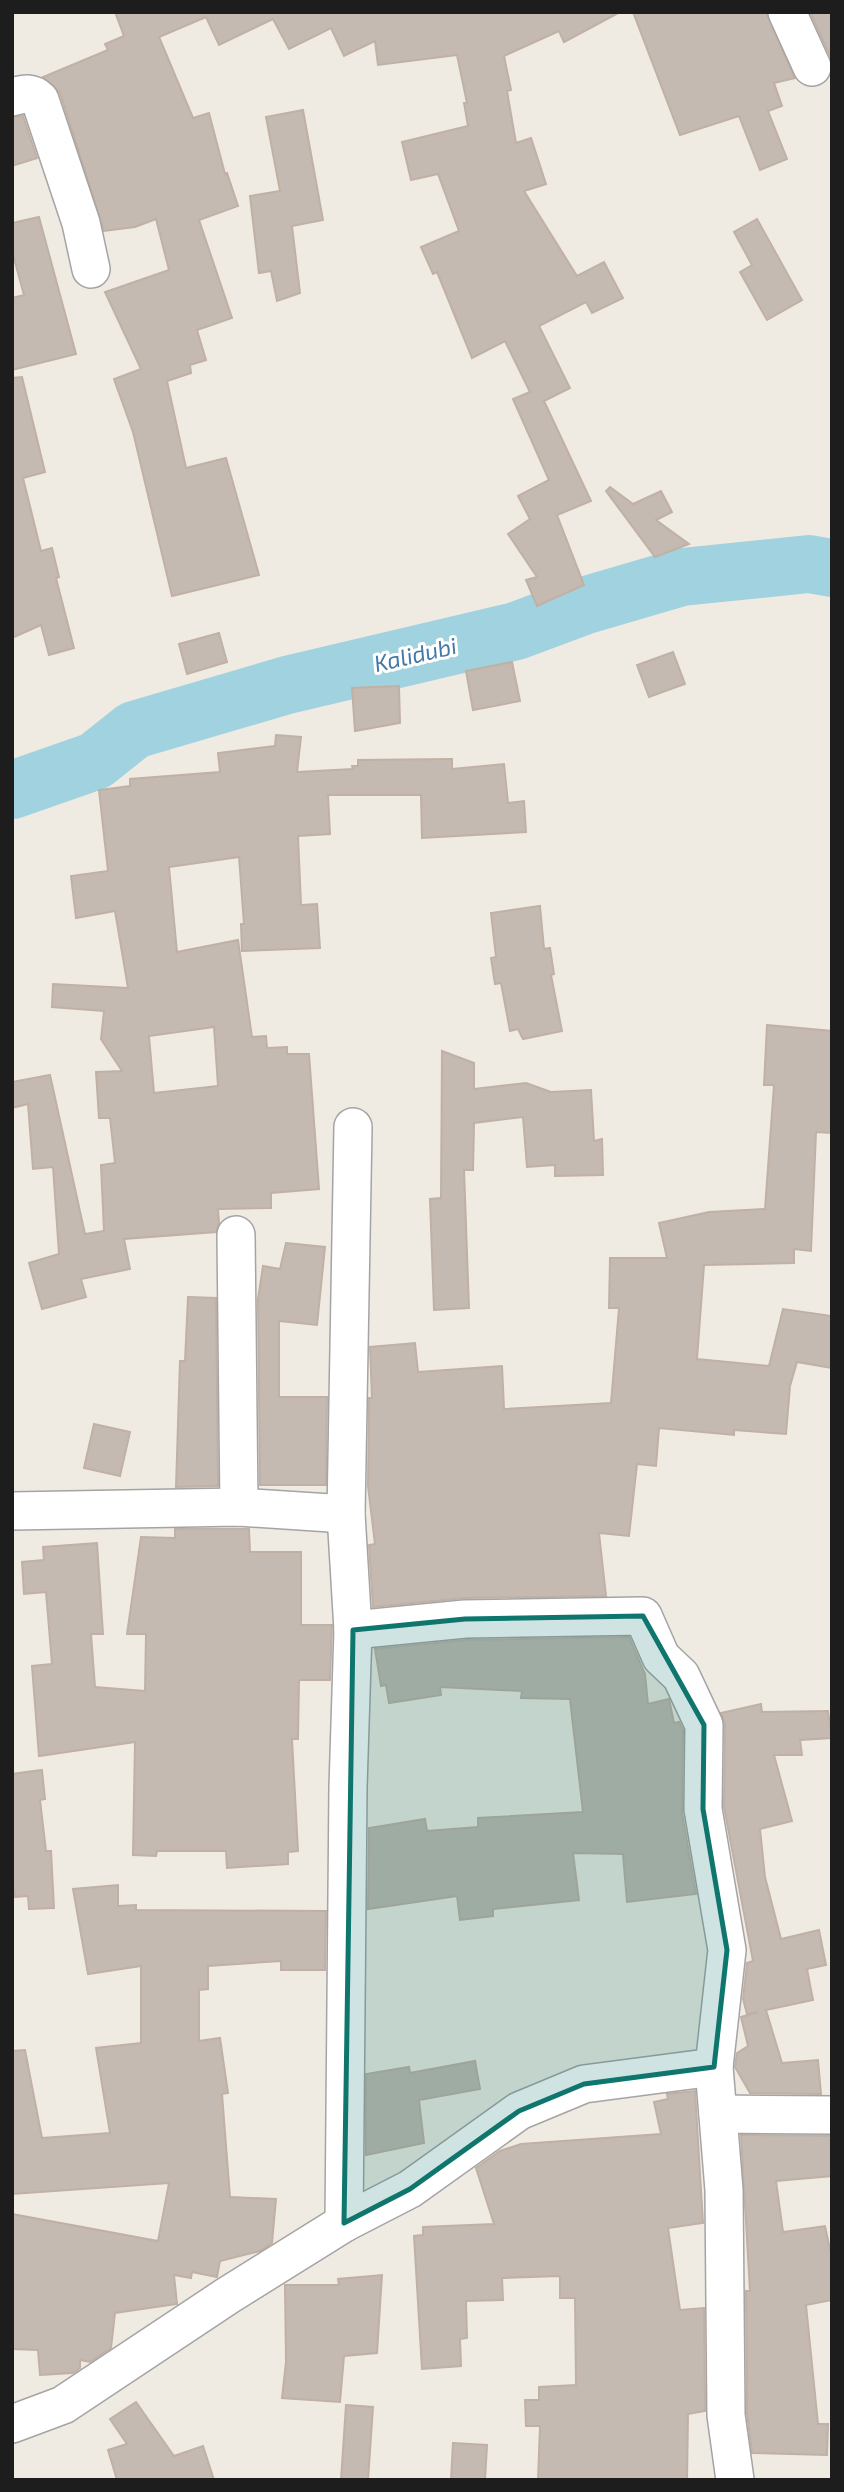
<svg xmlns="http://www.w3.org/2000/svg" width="844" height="2492" font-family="'Exo 2',sans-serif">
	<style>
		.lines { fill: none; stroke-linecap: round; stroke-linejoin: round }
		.river { stroke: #a1d2df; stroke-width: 58 }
		.building { fill: #c4bab2; stroke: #c1b0a4; stroke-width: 2; fill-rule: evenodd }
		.minor-casing { stroke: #a4a4a4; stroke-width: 40 }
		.minor { stroke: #fff; stroke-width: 37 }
		.marked { fill: #0f766e; fill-opacity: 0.2; stroke: #0f766e; stroke-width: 5; stroke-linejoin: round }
		.labels { text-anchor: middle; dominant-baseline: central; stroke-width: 6; stroke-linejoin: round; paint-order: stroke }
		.water-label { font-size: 23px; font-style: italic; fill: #4279a9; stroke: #fff }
	</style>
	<rect width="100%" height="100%" fill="#efebe3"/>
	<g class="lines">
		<path class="river" d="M 12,790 L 95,761 L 134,730 L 287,685 L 516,631 L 583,606 L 682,577 L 809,564 L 832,568"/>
	</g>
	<g class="building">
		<path d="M 115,12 L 620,12 L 564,42 L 559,31 L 504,56 L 511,90 L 507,91 L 516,143 L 531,138 L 546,184 L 524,191 L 577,276 L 604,262 L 623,298 L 592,313 L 586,302 L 539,326 L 570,388 L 544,401 L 591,501 L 557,515 L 584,585 L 537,606 L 526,580 L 537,577 L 508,534 L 530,519 L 518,496 L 549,480 L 513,399 L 530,392 L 505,341 L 472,358 L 437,272 L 433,274 L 421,247 L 459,231 L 438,174 L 411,180 L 402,142 L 468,126 L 464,103 L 467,103 L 457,55 L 378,65 L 375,41 L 344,56 L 331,28 L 289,49 L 273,19 L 219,45 L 206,17 L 159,37 L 193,118 L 209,113 L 225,174 L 227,173 L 238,206 L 199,220 L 232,318 L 197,330 L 206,360 L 190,365 L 191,373 L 167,381 L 186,468 L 226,458 L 259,575 L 172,596 L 133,432 L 114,379 L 141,369 L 105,292 L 169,270 L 156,219 L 135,227 L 104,231 L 60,93 L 43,77 L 108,50 L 105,44 L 124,36 Z"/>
		<path d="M 633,12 L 766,12 L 795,78 L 774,83 L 782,106 L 768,111 L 787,159 L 760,170 L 739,116 L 680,135 Z"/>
		<path d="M 810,12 L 832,12 L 832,62 L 831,58 Z"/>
		<path d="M 303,110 L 323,220 L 292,226 L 300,293 L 277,301 L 271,271 L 259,273 L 250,196 L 280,191 L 266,117 Z"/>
		<path d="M 23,116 L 37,158 L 12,166 L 12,117 Z"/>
		<path d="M 39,217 L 76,354 L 12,370 L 12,298 L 24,295 L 12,251 L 12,223 Z"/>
		<path d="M 757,219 L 802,300 L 767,320 L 740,272 L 752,265 L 734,232 Z"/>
		<path d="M 22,377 L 45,472 L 23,478 L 41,551 L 52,548 L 59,577 L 56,578 L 74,648 L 49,655 L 41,625 L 12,638 L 12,378 Z"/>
		<path d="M 610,487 L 633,504 L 661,491 L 672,512 L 656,520 L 689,544 L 655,557 L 606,491 Z"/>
		<path d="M 219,633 L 227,662 L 187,674 L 179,644 Z"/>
		<path d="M 673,652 L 685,684 L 649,697 L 637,665 Z"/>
		<path d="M 512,662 L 520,701 L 473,710 L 466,671 Z"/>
		<path d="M 399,686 L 400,723 L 355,731 L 352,688 Z"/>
		<path d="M 276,735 L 301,737 L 297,772 L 353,769 L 352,766 L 358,766 L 358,760 L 452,759 L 452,769 L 504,764 L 508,803 L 524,801 L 526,832 L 422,838 L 421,795 L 328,795 L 330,834 L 298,836 L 301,905 L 317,904 L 320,948 L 242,951 L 241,924 L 244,924 L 239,857 L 169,867 L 177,952 L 238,940 L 252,1037 L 266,1036 L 267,1048 L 287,1047 L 287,1054 L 309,1054 L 319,1189 L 271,1193 L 271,1208 L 218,1209 L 219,1223 L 216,1232 L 124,1239 L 130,1269 L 81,1279 L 86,1297 L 42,1309 L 29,1263 L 59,1254 L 53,1167 L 33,1169 L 28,1104 L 12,1108 L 12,1082 L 50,1075 L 85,1234 L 104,1231 L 101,1165 L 115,1163 L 110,1118 L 99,1118 L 96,1072 L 122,1071 L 101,1039 L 104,1011 L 52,1007 L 53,984 L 128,988 L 115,911 L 76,918 L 71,876 L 108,871 L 99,790 L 130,786 L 130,779 L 220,772 L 218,753 L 275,746 ZM 214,1027 L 218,1086 L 154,1093 L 149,1036 Z"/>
		<path d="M 540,906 L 544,949 L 550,948 L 554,974 L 551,975 L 562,1031 L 523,1039 L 518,1029 L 510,1031 L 501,983 L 495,984 L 491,958 L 496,957 L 491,913 Z"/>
		<path d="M 767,1025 L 832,1031 L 832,1133 L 816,1132 L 811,1251 L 794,1249 L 794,1263 L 704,1265 L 697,1359 L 769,1366 L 783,1309 L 832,1316 L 832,1368 L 797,1362 L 790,1386 L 786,1434 L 734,1430 L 734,1435 L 659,1428 L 656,1466 L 637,1464 L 629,1536 L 599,1533 L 606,1596 L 465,1598 L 373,1607 L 369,1545 L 375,1544 L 368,1486 L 369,1398 L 372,1398 L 370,1347 L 415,1343 L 418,1372 L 502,1366 L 504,1409 L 611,1403 L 619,1308 L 609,1308 L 610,1258 L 667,1258 L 659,1223 L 709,1212 L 765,1209 L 774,1085 L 764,1085 Z"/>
		<path d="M 442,1051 L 474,1063 L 474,1089 L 526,1083 L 551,1092 L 591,1090 L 594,1141 L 602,1139 L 603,1175 L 555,1176 L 555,1165 L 527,1167 L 523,1117 L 474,1123 L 473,1170 L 464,1170 L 469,1308 L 434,1310 L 430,1199 L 441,1198 Z"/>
		<path d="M 286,1243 L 325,1247 L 317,1325 L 279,1321 L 279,1397 L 327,1397 L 326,1485 L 260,1485 L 258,1299 L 263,1266 L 280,1269 Z"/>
		<path d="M 188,1297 L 216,1298 L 218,1486 L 176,1487 L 180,1361 L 185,1361 Z"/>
		<path d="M 94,1424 L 130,1432 L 120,1476 L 84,1468 Z"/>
		<path d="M 175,1529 L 249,1529 L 250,1552 L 301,1552 L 301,1625 L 332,1625 L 330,1680 L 299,1680 L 298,1739 L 292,1739 L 298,1851 L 288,1852 L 288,1864 L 227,1868 L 226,1851 L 157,1851 L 156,1856 L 133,1855 L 135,1742 L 39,1756 L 32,1666 L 52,1664 L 46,1592 L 24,1594 L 22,1562 L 44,1560 L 43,1547 L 97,1543 L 103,1634 L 91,1634 L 95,1687 L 145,1691 L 146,1634 L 127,1634 L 141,1537 L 175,1538 Z"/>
		<path d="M 629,1637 L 645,1674 L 648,1704 L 669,1699 L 674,1723 L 679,1722 L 683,1730 L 682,1813 L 696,1894 L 627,1902 L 623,1854 L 573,1853 L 579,1900 L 493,1909 L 493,1916 L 460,1920 L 457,1896 L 368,1909 L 369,1828 L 425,1819 L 427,1831 L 478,1827 L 478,1818 L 583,1812 L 570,1699 L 521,1698 L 522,1691 L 440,1687 L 441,1695 L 389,1703 L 386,1685 L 381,1686 L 375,1649 L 466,1640 Z"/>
		<path d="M 761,1704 L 762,1712 L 828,1711 L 832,1738 L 800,1740 L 802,1755 L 774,1755 L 792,1821 L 760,1829 L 765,1877 L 781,1939 L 819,1930 L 826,1965 L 807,1969 L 813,2000 L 766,2010 L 782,2063 L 818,2060 L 821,2094 L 750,2093 L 735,2067 L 737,2053 L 748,2046 L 741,2017 L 758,2012 L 747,2014 L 743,1999 L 747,1963 L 753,1961 L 724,1807 L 725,1725 L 721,1713 Z"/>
		<path d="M 42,1770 L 45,1799 L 40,1800 L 46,1851 L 51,1851 L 54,1908 L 29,1909 L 28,1896 L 15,1897 L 12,1877 L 12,1774 Z"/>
		<path d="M 118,1885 L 118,1906 L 136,1905 L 136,1910 L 326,1911 L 325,1970 L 281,1970 L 281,1961 L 208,1966 L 208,1989 L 199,1990 L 199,2041 L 220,2038 L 228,2093 L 222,2094 L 230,2197 L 276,2199 L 272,2243 L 260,2251 L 220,2261 L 217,2277 L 192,2272 L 191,2278 L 174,2275 L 177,2304 L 115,2313 L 111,2348 L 90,2362 L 80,2360 L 80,2368 L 73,2373 L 40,2375 L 38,2350 L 12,2349 L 12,2214 L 158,2241 L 169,2183 L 12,2194 L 12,2051 L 25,2050 L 42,2138 L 110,2133 L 96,2048 L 141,2043 L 141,1966 L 88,1974 L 73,1889 Z"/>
		<path d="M 475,2061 L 480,2089 L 419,2100 L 424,2143 L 366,2155 L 366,2074 L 409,2067 L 410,2073 Z"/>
		<path d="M 695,2091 L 703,2223 L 668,2228 L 680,2310 L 704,2308 L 705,2411 L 688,2414 L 687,2480 L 538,2480 L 540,2426 L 526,2426 L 525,2400 L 539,2400 L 539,2387 L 576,2385 L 575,2298 L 560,2298 L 560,2276 L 502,2278 L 503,2300 L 466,2301 L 467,2338 L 460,2339 L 461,2366 L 422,2369 L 414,2236 L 423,2235 L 423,2227 L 494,2224 L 476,2168 L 500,2151 L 521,2144 L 661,2134 L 654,2102 L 668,2099 L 667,2094 Z"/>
		<path d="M 741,2135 L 832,2136 L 832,2176 L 776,2181 L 783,2232 L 825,2226 L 832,2259 L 832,2300 L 806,2305 L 818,2424 L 828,2424 L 827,2455 L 752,2453 L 747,2413 L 746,2291 L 750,2291 Z"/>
		<path d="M 382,2275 L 377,2353 L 344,2356 L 340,2402 L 282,2398 L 286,2362 L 285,2285 L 339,2285 L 338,2279 Z"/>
		<path d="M 136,2402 L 174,2456 L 203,2446 L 214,2480 L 117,2480 L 108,2450 L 127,2444 L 110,2419 Z"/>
		<path d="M 346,2405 L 373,2407 L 368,2480 L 341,2480 Z"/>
		<path d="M 453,2443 L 487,2445 L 485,2480 L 451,2480 Z"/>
	</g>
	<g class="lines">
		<defs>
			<g id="minor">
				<path d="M 787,12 L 812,67"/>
				<path d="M 12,97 C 23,94 31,91 40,100 L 81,223 L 91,269"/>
				<path d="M 236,1235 L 239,1507"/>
				<path d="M 12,1511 L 239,1507 L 346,1514"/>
				<path d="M 353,1630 L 465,1619 L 643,1616 L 661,1657 L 681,1676 L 704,1725 L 703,1809 L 727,1950 L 714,2067 L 724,2190 L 726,2415 L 735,2480"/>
				<path d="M 718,2114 L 832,2115"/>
				<path d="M 344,2223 L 348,1787 L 353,1630 L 346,1514 L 353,1127"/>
				<path d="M 12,2424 L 63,2405 L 227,2296 L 344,2223 L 410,2189 L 519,2111 L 584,2084 L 714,2067"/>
			</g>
		</defs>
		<use href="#minor" class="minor-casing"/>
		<use href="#minor" class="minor"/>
	</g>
	<path class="marked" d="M 643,1616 L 704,1725 L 703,1809 L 727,1950 L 714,2067 L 584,2084 L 519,2111 L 410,2189 L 344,2223 L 353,1630 L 465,1619 Z"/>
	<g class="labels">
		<g class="water-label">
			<text transform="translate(415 654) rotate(-13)">Kalidubi</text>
		</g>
	</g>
	<rect width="844" height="2492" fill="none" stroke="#1d1d1d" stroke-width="28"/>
</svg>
